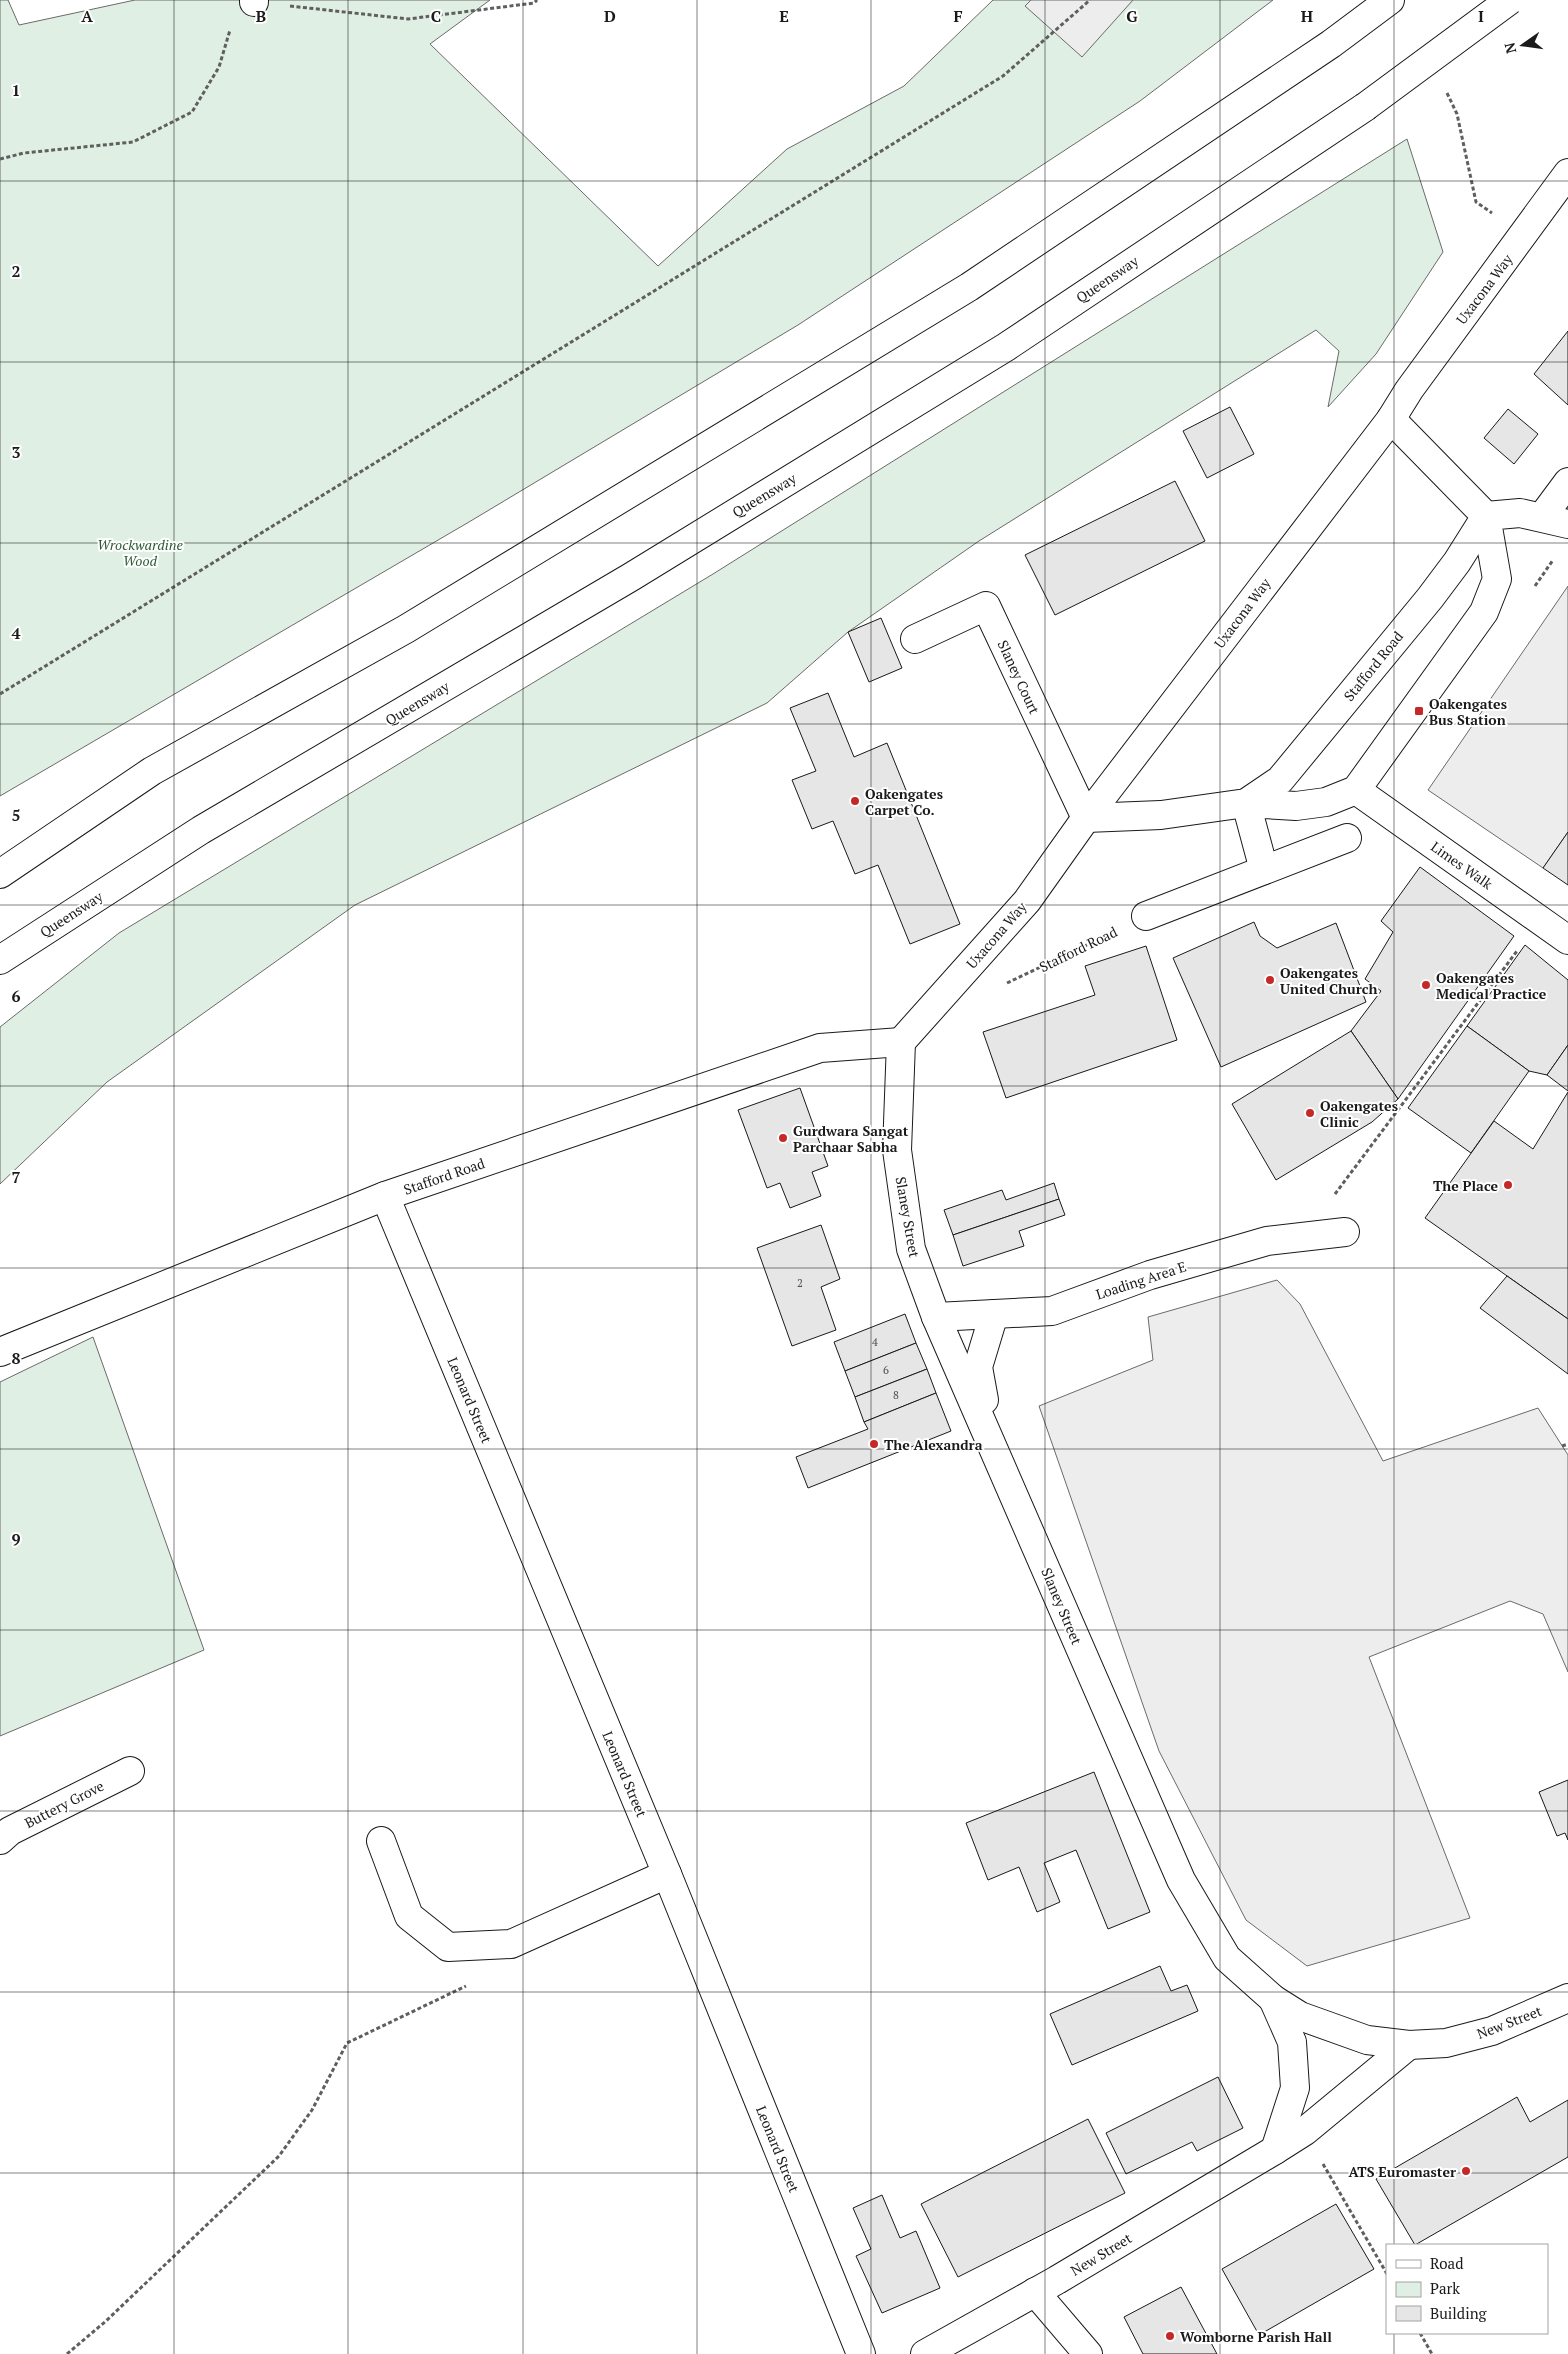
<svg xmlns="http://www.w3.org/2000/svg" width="1568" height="2354" font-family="'PT Serif',serif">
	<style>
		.green { fill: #e0efe3; stroke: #6a6a6a }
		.parking { fill: #ededed; stroke: #6a6a6a }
		.building { fill: #e6e6e6; stroke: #1a1a1a }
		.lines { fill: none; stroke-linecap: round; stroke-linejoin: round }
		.minor-casing { stroke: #1a1a1a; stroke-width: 30 }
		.highway-casing { stroke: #1a1a1a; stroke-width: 30 }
		.path { stroke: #5f5f5f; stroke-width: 3; stroke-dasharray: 4 2.5; stroke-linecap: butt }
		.minor { stroke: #fff; stroke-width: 28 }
		.highway { stroke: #fff; stroke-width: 28 }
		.highway-bridge-casing { stroke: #1a1a1a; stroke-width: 30; stroke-linecap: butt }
		.highway-bridge { stroke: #fff; stroke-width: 28 }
		.grid { fill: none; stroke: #1a1a1a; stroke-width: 1; stroke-opacity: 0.55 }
		.poi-dot { fill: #c62828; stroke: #fff; stroke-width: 2 }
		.labels { text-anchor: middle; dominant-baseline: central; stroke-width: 4; stroke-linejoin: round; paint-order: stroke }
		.number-label { font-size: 11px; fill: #4d4d4d }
		.street-label { font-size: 14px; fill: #1a1a1a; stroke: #fff }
		.park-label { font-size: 14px; font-style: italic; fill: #2b5a34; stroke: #fff }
		.poi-label { font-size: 14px; font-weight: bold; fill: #1a1a1a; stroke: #fff; text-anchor: start }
		.grid-label { font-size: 16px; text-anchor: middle; font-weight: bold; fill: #1a1a1a; stroke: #fff; stroke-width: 4; stroke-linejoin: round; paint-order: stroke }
	</style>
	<rect width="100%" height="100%" fill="#fff"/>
	<g class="green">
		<path d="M 0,0 L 8,0 L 19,25 L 135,0 L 490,0 L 430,44 L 658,266 L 787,149 L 904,86 L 993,0 L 1273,0 L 1140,101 L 798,325 L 469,522 L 0,796 Z"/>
		<path d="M 1407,139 L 1443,252 L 1376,354 L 1328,407 L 1339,351 L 1316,330 L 979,541 L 848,632 L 767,703 L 355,905 L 107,1082 L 0,1184 L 0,1027 L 119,933 L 713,574 Z"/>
		<path d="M 93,1337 L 204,1650 L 0,1736 L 0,1382 Z"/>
	</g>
	<g class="parking">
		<path d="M 1031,0 L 1133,0 L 1082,57 L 1025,6 Z"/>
		<path d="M 1568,586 L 1568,832 L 1543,868 L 1428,790 Z"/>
		<path d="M 1277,1280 L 1300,1304 L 1383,1461 L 1538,1408 L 1568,1455 L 1568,1672 L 1543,1614 L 1510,1601 L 1369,1657 L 1470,1918 L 1307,1966 L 1246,1920 L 1159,1751 L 1039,1406 L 1153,1360 L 1148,1317 Z"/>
	</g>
	<g class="building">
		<path d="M 1568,331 L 1568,405 L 1534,374 Z"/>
		<path d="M 1230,407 L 1254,454 L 1207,478 L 1183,431 Z"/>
		<path d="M 1508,409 L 1538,434 L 1514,464 L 1484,438 Z"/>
		<path d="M 1175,481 L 1205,541 L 1055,615 L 1025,555 Z"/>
		<path d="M 881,618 L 902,668 L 869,682 L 848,632 Z"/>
		<path d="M 828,693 L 854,757 L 887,743 L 960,924 L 910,944 L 878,865 L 855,874 L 833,821 L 812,829 L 792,780 L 816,771 L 790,708 Z"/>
		<path d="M 1568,832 L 1568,885 L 1543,868 Z"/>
		<path d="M 1420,867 L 1514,936 L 1398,1099 L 1351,1031 L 1381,991 L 1365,979 L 1393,932 L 1381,921 Z"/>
		<path d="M 1254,922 L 1260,936 L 1277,948 L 1336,923 L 1366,1002 L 1221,1067 L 1173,958 Z"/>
		<path d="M 1525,945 L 1568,980 L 1568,1045 L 1547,1075 L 1529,1071 L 1467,1026 Z"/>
		<path d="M 1146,946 L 1177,1040 L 1006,1098 L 983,1032 L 1095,995 L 1085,966 Z"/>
		<path d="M 1467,1026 L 1529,1071 L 1471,1153 L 1408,1108 Z"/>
		<path d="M 1351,1031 L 1398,1099 L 1372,1122 L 1276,1180 L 1232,1104 Z"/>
		<path d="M 1568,1045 L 1568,1091 L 1547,1075 Z"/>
		<path d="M 800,1088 L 828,1166 L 812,1172 L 821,1196 L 790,1208 L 780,1183 L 767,1188 L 738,1110 Z"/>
		<path d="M 1568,1092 L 1568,1319 L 1425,1218 L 1494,1121 L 1533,1149 Z"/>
		<path d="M 1054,1183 L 1059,1199 L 953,1235 L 944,1210 L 1002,1190 L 1006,1200 Z"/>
		<path d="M 1059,1199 L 1065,1215 L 1019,1231 L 1024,1246 L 963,1266 L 953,1235 Z"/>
		<path d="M 821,1225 L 840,1279 L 821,1287 L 836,1330 L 792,1346 L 757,1248 Z"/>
		<path d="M 1507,1276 L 1568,1319 L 1568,1374 L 1480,1308 Z"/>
		<path d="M 905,1314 L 916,1343 L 845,1371 L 834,1342 Z"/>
		<path d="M 916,1343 L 927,1369 L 855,1397 L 845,1371 Z"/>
		<path d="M 927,1369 L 936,1393 L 864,1422 L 855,1397 Z"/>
		<path d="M 936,1393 L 951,1431 L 808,1488 L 796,1457 L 868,1429 L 864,1422 Z"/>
		<path d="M 1094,1772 L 1150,1912 L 1108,1929 L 1076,1850 L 1044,1863 L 1060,1902 L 1037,1912 L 1019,1867 L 988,1880 L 966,1823 Z"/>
		<path d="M 1568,1780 L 1568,1840 L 1565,1833 L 1557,1836 L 1539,1792 Z"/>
		<path d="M 1160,1966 L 1171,1991 L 1187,1985 L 1198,2011 L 1072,2065 L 1050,2014 Z"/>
		<path d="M 1218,2077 L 1243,2128 L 1197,2151 L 1192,2142 L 1126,2174 L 1106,2133 Z"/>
		<path d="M 1517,2097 L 1530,2122 L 1568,2100 L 1568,2157 L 1415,2245 L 1376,2179 Z"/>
		<path d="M 1088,2119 L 1125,2193 L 958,2277 L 921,2204 Z"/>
		<path d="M 882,2195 L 900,2238 L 916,2231 L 940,2288 L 882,2313 L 856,2256 L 871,2249 L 853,2208 Z"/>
		<path d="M 1336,2204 L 1374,2269 L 1259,2335 L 1222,2269 Z"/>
		<path d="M 1181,2287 L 1217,2354 L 1143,2354 L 1124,2317 Z"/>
	</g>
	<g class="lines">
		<defs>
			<g id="minor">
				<path d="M 254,0 L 254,2"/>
				<path d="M 1542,517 L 1568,482"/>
				<path d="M 915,639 L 986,606 L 1086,818 L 1161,815 L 1246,803 L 1280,780 L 1430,598 L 1457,562 L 1486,516 L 1391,419"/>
				<path d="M 1356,790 L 1568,940"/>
				<path d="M 1264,870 L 1246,803 L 1296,806 L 1326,802 L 1356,790 L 1484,612 L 1497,579 L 1486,516 L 1520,513 L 1568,524"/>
				<path d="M 1146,916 L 1347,838"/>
				<path d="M 901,1042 L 897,1150 L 911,1249 L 936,1317 L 1181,1880 L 1227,1958 L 1273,1999 L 1300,2016 L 1367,2040 L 1409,2045 L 1446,2043 L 1492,2031 L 1568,1998"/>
				<path d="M 901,1042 L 1027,901 L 1086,818 L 1391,419 L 1409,390 L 1568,173"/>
				<path d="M 385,1196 L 667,1874 L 861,2354"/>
				<path d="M 936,1317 L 1052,1311 L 1150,1275 L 1267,1241 L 1345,1232"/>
				<path d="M 0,1352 L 385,1196 L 820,1048 L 901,1042"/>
				<path d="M 984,1400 L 978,1367 L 994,1314"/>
				<path d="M 0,1840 L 10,1831 L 130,1771"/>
				<path d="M 381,1841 L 409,1916 L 448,1947 L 511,1944 L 667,1874"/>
				<path d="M 1273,1999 L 1292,2042 L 1295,2088 L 1275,2150"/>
				<path d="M 1035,2292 L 1088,2354"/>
				<path d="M 925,2354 L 1057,2280 L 1275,2150 L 1305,2131 L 1409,2045"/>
			</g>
			<g id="highway">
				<path d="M 0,874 L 152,771 L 406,629 L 969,287 L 1331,44 L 1390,0"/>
				<path d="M 0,960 L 201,830 L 631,577 L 1006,347 L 1365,107"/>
			</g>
		</defs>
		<use href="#minor" class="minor-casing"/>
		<use href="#highway" class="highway-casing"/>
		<g class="path">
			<path d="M 290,6 L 408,19 L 534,3 L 537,0"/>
			<path d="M 1447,93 L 1457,114 L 1476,202 L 1492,213"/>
			<path d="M 0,159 L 24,153 L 133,142 L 192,112 L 219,67 L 230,30"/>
			<path d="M 1535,586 L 1553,560"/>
			<path d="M 0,694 L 1003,76 L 1090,0"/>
			<path d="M 1007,983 L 1114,932"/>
			<path d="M 1335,1194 L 1517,951"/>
			<path d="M 1562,1446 L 1568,1444"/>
			<path d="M 1323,2164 L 1387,2274"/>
			<path d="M 1420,2333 L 1432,2354"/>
			<path d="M 67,2354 L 106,2321 L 279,2156 L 312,2110 L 347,2043 L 466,1986"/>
		</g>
		<use href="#minor" class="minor"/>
		<use href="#highway" class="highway"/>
		<defs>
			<path id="highway-bridge" d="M 1365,107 L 1510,0"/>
		</defs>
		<use href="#highway-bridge" class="highway-bridge-casing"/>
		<use href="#highway-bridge" class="highway-bridge"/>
	</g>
	<path class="grid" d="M 174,0 L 174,2354M 348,0 L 348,2354M 523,0 L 523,2354M 697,0 L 697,2354M 871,0 L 871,2354M 1045,0 L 1045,2354M 1220,0 L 1220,2354M 1394,0 L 1394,2245M 0,181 L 1568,181M 0,362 L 1568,362M 0,543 L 1568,543M 0,724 L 1568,724M 0,905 L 1568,905M 0,1086 L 1568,1086M 0,1268 L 1568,1268M 0,1449 L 1568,1449M 0,1630 L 1568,1630M 0,1811 L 1568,1811M 0,1992 L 1568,1992M 0,2173 L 1568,2173M 1394,2333 L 1394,2354"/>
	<g class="poi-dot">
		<rect x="1414" y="706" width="10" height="10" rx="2.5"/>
		<circle cx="855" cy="801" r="5"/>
		<circle cx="1270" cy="980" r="5"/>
		<circle cx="1426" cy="985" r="5"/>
		<circle cx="1310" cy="1113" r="5"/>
		<circle cx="783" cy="1138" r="5"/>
		<circle cx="1508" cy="1185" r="5"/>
		<circle cx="874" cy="1444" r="5"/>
		<circle cx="1466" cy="2171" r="5"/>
		<circle cx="1170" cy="2336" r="5"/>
	</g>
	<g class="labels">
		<g class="number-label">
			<text x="800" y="1283">2</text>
			<text x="875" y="1342">4</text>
			<text x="886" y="1370">6</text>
			<text x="896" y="1395">8</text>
		</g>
		<g class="street-label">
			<text transform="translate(1107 279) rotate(-34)">Queensway</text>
			<text transform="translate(1484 289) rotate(-53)">Uxacona Way</text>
			<text transform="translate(764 495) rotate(-31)">Queensway</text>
			<text transform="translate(1242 613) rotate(-53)">Uxacona Way</text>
			<text transform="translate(1373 666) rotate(-51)">Stafford Road</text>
			<text transform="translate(1019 677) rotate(65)">Slaney Court</text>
			<text transform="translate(417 703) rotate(-31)">Queensway</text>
			<text transform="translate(1462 865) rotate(35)">Limes Walk</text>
			<text transform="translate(71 914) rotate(-33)">Queensway</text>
			<text transform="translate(996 935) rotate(-49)">Uxacona Way</text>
			<text transform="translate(1078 949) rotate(-26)">Stafford Road</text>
			<text transform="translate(444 1176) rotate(-19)">Stafford Road</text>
			<text transform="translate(908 1217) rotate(80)">Slaney Street</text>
			<text transform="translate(1141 1280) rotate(-18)">Loading Area E</text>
			<text transform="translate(470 1400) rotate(67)">Leonard Street</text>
			<text transform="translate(1062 1606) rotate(67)">Slaney Street</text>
			<text transform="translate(625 1774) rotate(67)">Leonard Street</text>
			<text transform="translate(64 1804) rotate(-27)">Buttery Grove</text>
			<text transform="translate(1509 2022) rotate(-21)">New Street</text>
			<text transform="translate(778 2149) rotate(68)">Leonard Street</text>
			<text transform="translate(1101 2254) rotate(-31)">New Street</text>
		</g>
		<g class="park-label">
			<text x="140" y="544">Wrockwardine<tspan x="140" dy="16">Wood</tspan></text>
		</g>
		<g class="poi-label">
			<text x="1429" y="703">Oakengates<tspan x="1429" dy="16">Bus Station</tspan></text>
			<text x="865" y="793">Oakengates<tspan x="865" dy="16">Carpet Co.</tspan></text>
			<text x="1280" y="972">Oakengates<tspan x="1280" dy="16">United Church</tspan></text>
			<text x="1436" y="977">Oakengates<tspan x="1436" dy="16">Medical Practice</tspan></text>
			<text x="1320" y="1105">Oakengates<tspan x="1320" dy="16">Clinic</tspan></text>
			<text x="793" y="1130">Gurdwara Sangat<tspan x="793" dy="16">Parchaar Sabha</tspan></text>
			<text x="1498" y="1185" text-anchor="end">The Place</text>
			<text x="884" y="1444">The Alexandra</text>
			<text x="1456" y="2171" text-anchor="end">ATS Euromaster</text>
			<text x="1180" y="2336">Womborne Parish Hall</text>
		</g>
	</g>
	<g class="grid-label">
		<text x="87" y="22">A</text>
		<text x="261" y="22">B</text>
		<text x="436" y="22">C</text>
		<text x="610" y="22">D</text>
		<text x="784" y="22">E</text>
		<text x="958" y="22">F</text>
		<text x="1132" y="22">G</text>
		<text x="1307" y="22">H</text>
		<text x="1481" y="22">I</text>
		<text x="16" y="96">1</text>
		<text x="16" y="277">2</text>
		<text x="16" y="458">3</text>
		<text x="16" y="639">4</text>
		<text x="16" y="821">5</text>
		<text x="16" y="1002">6</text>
		<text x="16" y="1183">7</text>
		<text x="16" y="1364">8</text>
		<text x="16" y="1545">9</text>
	</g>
	<rect x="1386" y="2244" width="162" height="90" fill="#ffffff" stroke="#a3a3a3"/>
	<rect x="1396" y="2260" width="25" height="8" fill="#ffffff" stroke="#a3a3a3"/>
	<text x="1430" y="2269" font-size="15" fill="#1a1a1a">Road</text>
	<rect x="1396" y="2282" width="25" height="15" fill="#e0efe3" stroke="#a3a3a3"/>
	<text x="1430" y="2294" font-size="15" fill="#1a1a1a">Park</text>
	<rect x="1396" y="2306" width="25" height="15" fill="#e6e6e6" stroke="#a3a3a3"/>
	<text x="1430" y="2319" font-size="15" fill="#1a1a1a">Building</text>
	<g transform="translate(1523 45) rotate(256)" stroke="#ffffff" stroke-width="4" paint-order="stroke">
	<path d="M0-4L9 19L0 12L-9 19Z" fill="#1a1a1a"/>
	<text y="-8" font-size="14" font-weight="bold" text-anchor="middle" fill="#1a1a1a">N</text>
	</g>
</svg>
